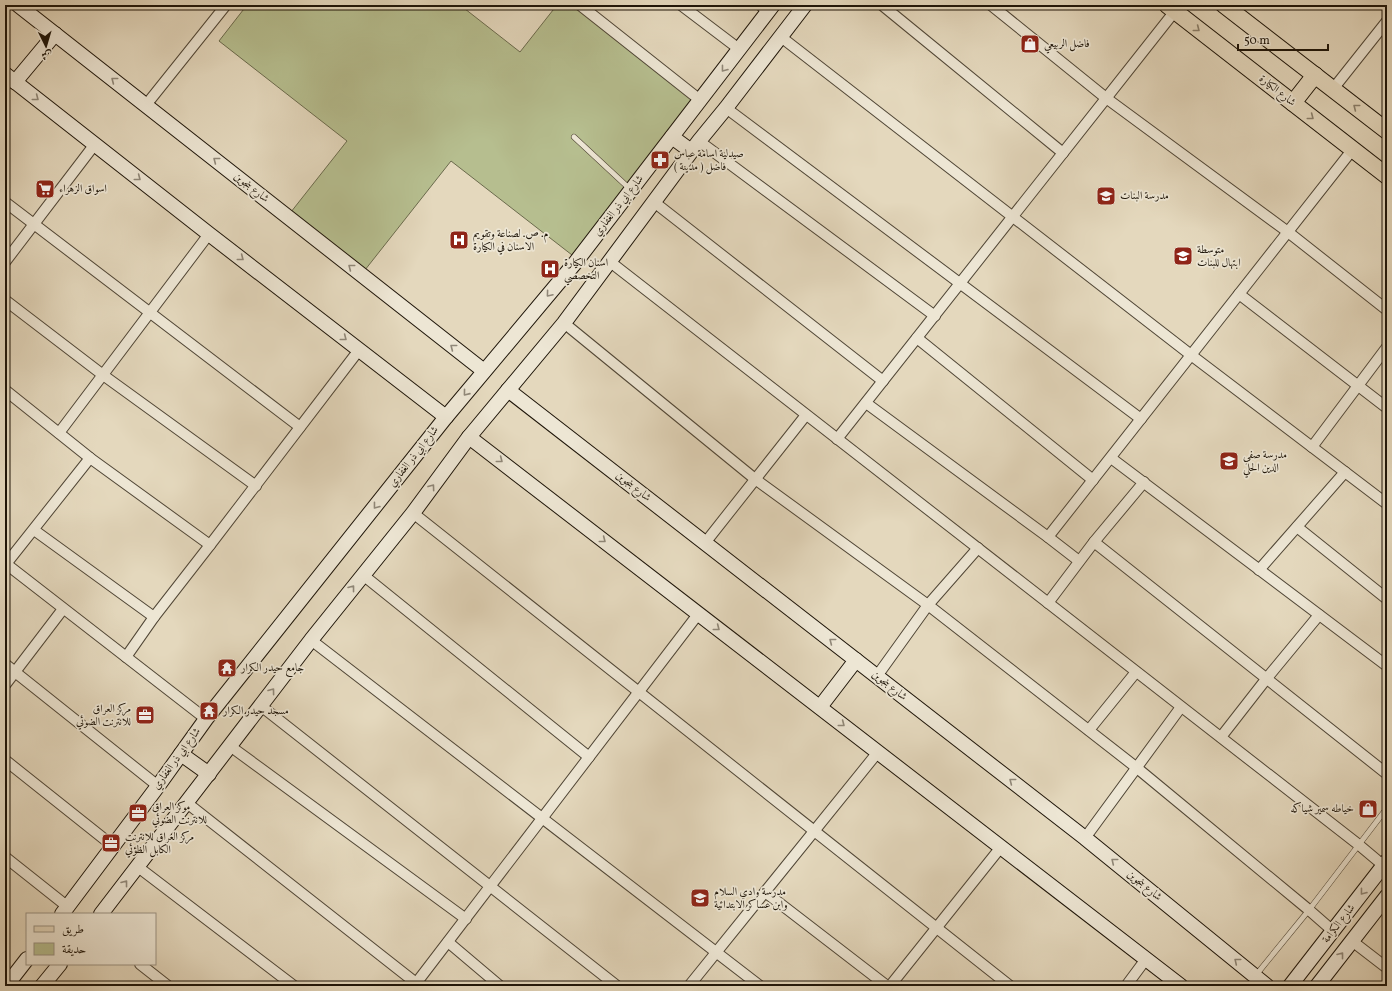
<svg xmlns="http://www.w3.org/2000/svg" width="1392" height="991" font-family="Vollkorn,Amiri,serif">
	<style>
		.green { fill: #b6be8f; stroke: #6a6a4c }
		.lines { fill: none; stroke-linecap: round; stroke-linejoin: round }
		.lane-casing { stroke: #504636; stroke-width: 6 }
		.street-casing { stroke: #504636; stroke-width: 12 }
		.secondary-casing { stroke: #1e1509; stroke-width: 16 }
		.primary-casing { stroke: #1e1509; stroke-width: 18 }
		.lane { stroke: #ede6d4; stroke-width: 5 }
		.street { stroke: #ede6d4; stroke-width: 10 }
		.secondary { stroke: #ede6d4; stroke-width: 14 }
		.primary { stroke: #e4d8bd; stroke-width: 16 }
		.oneway { stroke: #8b806c }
		.oneway2 { stroke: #908879 }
		.labels { text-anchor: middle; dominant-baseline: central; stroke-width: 3.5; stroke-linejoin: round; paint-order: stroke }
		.poi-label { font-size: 11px; fill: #1e1509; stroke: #ede6d4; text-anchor: start }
		.street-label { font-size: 11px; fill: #1e1509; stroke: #ede6d4 }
	</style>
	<rect width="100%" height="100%" fill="#e4d8bd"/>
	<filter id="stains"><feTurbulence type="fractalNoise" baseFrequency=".005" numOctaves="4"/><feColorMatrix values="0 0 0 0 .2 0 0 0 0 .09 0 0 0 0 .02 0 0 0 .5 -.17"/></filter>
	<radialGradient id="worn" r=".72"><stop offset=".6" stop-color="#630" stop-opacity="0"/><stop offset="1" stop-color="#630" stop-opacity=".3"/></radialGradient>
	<path class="green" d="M 247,5 L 460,5 L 520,52 L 557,5 L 580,5 L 697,96 L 572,255 L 451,161 L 361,275 L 287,217 L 347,141 L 219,41 Z"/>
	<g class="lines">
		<defs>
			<g id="lane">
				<path d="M 574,137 L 631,190"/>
				<path d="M 1256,975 L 1309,910 L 1387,808"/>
			</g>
			<g id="street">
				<path d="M 580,5 L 700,100"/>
				<path d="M 681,5 L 739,49"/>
				<path d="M 760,5 L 768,11"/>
				<path d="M 882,5 L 1063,153"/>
				<path d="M 991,5 L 1106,98 L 1288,232 L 1387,310"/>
				<path d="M 781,37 L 1191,355 L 1387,504"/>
				<path d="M 1333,89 L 1387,21"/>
				<path d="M 146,105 L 226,5"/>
				<path d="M 726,108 L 1141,419"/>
				<path d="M 699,141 L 935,316"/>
				<path d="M 5,202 L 300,427"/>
				<path d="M 654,202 L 883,381"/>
				<path d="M 609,261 L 1359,845 L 1384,866"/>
				<path d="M 5,262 L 95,144"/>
				<path d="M 1239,294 L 1387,408"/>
				<path d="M 5,300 L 103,375 L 256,486"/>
				<path d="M 564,323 L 755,479 L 928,605 L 1137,768 L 1309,910 L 1333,931"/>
				<path d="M 917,338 L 1093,480"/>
				<path d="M 5,390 L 90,458 L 210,545"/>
				<path d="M 866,403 L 1048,537 L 1079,561"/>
				<path d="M 59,433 L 209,234"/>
				<path d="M 837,439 L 1175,11"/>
				<path d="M 1312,447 L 1387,347"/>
				<path d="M 1111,458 L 1387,666"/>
				<path d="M 413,513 L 1010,986"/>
				<path d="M 1297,527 L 1387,599"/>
				<path d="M 34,530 L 154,617"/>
				<path d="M 1048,537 L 1353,149"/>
				<path d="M 1094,542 L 1387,774"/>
				<path d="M 705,543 L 806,415"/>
				<path d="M 5,563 L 206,719"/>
				<path d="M 6,564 L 90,458"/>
				<path d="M 1259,570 L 1345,472"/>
				<path d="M 363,575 L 589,757"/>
				<path d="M 1048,603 L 1094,542 L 1144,482"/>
				<path d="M 311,640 L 760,986"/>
				<path d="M 126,657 L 154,617 L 210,545 L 359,350"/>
				<path d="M 5,664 L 158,786"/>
				<path d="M 877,676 L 928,605 L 978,548"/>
				<path d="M 5,685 L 63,609"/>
				<path d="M 261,706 L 617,986"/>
				<path d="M 1089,730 L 1136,672"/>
				<path d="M 1221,737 L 1267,678 L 1319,615"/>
				<path d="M 230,746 L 466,919"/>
				<path d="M 5,760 L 113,846"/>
				<path d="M 187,803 L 416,983"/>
				<path d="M 1085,838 L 1181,707"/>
				<path d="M 5,857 L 68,907"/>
				<path d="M 138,867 L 294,986"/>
				<path d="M 765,892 L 887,986"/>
				<path d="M 1352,941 L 1387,968"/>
				<path d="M 448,942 L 500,986"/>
				<path d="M 140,964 L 168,986"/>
				<path d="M 414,986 L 699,613"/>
				<path d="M 689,986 L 878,752"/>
				<path d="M 890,986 L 1001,847"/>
				<path d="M 1126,986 L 1146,959"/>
			</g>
			<g id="secondary">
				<path d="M 18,5 L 484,371"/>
				<path d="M 5,74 L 209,234 L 446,417"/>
				<path d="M 15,82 L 55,34"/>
				<path d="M 672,137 L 691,151"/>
				<path d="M 508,390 L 1085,838 L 1267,986"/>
				<path d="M 469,437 L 1181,986"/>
				<path d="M 820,707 L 856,660"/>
				<path d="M 181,754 L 209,774"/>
				<path d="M 62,914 L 158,786 L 206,719 L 446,417 L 575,263 L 773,5"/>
				<path d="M 101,914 L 311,640 L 413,513 L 469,437 L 564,323 L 699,141 L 726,108 L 805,5"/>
				<path d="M 6,986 L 27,959"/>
				<path d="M 42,986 L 60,964"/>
				<path d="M 1290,986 L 1387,861"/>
				<path d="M 1317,986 L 1387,896"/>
			</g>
			<g id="primary">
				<path d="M 1167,5 L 1387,176"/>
				<path d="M 1224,5 L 1387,131"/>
				<path d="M 1293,103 L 1315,75"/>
			</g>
		</defs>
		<use href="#lane" class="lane-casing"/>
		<use href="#street" class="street-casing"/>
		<use href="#secondary" class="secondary-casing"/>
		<use href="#primary" class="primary-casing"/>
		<use href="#lane" class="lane"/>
		<use href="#street" class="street"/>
		<use href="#secondary" class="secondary"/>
		<use href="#primary" class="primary"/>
	</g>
	<defs><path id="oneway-chevron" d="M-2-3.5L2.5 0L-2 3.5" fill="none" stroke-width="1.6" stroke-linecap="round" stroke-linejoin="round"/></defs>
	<g class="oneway">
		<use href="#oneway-chevron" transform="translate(1197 29) rotate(38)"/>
		<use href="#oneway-chevron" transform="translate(1356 107) rotate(-142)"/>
		<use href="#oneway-chevron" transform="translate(1311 117) rotate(38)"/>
	</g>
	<g class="oneway2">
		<use href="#oneway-chevron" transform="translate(724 69) rotate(128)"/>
		<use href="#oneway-chevron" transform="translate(114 80) rotate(-142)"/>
		<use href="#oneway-chevron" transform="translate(36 98) rotate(38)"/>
		<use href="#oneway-chevron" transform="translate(216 160) rotate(-142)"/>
		<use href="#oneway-chevron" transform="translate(138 178) rotate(38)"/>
		<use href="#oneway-chevron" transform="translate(241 258) rotate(38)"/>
		<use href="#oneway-chevron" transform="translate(351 267) rotate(-142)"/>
		<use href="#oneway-chevron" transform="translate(549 294) rotate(130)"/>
		<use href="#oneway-chevron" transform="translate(344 338) rotate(38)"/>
		<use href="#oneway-chevron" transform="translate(453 347) rotate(-142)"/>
		<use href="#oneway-chevron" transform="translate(466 393) rotate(129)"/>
		<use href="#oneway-chevron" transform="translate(500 460) rotate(38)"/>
		<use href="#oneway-chevron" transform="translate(432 487) rotate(-54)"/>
		<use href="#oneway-chevron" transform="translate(376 506) rotate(128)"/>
		<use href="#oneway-chevron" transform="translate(603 540) rotate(38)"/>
		<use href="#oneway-chevron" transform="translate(352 588) rotate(-52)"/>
		<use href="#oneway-chevron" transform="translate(717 628) rotate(38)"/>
		<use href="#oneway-chevron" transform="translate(832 641) rotate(-142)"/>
		<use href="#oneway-chevron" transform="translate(272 691) rotate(-53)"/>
		<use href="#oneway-chevron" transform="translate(842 724) rotate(38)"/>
		<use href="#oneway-chevron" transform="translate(1012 781) rotate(-142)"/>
		<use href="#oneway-chevron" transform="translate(1114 861) rotate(-141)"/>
		<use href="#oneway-chevron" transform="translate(125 883) rotate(-52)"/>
		<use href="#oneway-chevron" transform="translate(1363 892) rotate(128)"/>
		<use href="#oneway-chevron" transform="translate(1341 955) rotate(-52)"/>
		<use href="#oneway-chevron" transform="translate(1237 961) rotate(-141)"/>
	</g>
	<defs>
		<symbol id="shop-square" viewBox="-11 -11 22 22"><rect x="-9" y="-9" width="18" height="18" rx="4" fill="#8f2418" stroke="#ede6d4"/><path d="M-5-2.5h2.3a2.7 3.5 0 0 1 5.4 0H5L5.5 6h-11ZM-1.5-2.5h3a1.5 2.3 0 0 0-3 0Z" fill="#fff"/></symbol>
		<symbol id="pharmacy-square" viewBox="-11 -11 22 22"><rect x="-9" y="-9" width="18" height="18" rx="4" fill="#8f2418" stroke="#ede6d4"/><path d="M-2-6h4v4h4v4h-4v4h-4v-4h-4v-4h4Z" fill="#fff"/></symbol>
		<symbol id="supermarket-square" viewBox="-11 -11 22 22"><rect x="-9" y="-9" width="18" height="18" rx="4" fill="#8f2418" stroke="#ede6d4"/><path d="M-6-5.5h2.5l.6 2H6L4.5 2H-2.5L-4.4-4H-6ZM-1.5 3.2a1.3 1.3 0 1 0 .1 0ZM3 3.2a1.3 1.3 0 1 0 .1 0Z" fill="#fff"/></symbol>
		<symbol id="school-square" viewBox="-11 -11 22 22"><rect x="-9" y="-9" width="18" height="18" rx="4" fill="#8f2418" stroke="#ede6d4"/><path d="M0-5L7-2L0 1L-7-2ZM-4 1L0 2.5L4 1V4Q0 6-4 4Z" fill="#fff"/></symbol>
		<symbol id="hospital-square" viewBox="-11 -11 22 22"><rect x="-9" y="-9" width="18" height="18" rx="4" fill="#8f2418" stroke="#ede6d4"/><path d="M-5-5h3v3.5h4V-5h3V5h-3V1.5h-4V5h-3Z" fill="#fff"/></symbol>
		<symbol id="temple-square" viewBox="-11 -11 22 22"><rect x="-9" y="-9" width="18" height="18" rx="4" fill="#8f2418" stroke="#ede6d4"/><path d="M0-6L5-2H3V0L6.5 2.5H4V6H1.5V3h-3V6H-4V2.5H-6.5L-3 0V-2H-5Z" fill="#fff"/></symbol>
		<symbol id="office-square" viewBox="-11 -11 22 22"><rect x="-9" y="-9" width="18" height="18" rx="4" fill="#8f2418" stroke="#ede6d4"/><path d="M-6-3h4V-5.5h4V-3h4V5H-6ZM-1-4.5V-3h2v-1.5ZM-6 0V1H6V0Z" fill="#fff"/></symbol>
	</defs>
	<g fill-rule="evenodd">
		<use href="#shop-square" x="1019" y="33" width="22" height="22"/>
		<use href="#pharmacy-square" x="649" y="149" width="22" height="22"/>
		<use href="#supermarket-square" x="34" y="178" width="22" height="22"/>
		<use href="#school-square" x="1095" y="185" width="22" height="22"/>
		<use href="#hospital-square" x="448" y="229" width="22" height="22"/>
		<use href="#school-square" x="1172" y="245" width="22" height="22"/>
		<use href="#hospital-square" x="539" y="258" width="22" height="22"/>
		<use href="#school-square" x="1218" y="450" width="22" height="22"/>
		<use href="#temple-square" x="216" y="657" width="22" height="22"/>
		<use href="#temple-square" x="198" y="700" width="22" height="22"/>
		<use href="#office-square" x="134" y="704" width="22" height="22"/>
		<use href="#shop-square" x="1357" y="798" width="22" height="22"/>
		<use href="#office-square" x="127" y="802" width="22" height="22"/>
		<use href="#office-square" x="100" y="832" width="22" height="22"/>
		<use href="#school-square" x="689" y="887" width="22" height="22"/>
	</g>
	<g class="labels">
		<g class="poi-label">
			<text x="1044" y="44">فاضل الربيعي</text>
			<text x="674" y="154">صيدلية اسامة عباس<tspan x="674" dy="13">فاضل ( مدينة )</tspan></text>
			<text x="59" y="189">اسواق الزهراء</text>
			<text x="1120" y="196">مدرسة البنات</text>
			<text x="473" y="234">م. ص. لصناعة وتقويم<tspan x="473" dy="13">الاسنان في الكيارة</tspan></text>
			<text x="1197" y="250">متوسطة<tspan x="1197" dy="13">ابتهال للبنات</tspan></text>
			<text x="564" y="263">اسنان الكيارة<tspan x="564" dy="13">التخصصي</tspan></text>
			<text x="1243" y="455">مدرسة صفي<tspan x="1243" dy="13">الدين الحلي</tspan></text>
			<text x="241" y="668">جامع حيدر الكرار</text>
			<text x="131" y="709" text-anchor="end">مركز العراق<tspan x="131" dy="13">للانترنت الضوئي</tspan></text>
			<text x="223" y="711">مسجد حيدر الكرار</text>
			<text x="152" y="807">موكز العراق<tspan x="152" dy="13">للانترنت الضوئي</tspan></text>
			<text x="1354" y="809" text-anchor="end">خياطه سمير شياكه</text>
			<text x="125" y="837">مركز العراق للانترنت<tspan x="125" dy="13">الكابل الظؤئي</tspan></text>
			<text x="714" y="892">مدرسة وادي السلام<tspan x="714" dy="13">وابن عساكر الابتدائية</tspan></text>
		</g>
		<g class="street-label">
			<text transform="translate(1277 91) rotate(38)">شارع الكيارة</text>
			<text transform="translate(251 188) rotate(38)">شارع بنجوين</text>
			<text transform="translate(619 206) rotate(-52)">شارع ابي ذر الغفاري</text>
			<text transform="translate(414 457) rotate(-52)">شارع ابي ذر الغفاري</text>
			<text transform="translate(633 487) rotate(38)">شارع بنجوين</text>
			<text transform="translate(889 686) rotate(38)">شارع بنجوين</text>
			<text transform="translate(177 759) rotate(-54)">شارع ابي ذر الغفاري</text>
			<text transform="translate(1144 886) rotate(39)">شارع بنجوين</text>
			<text transform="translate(1339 924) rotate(-52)">شارع الكرامة</text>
		</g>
	</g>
	<rect width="1392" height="991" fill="none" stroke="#e4d8bd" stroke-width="20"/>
	<rect x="6" y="6" width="1380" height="979" fill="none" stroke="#1e1509" stroke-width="2"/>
	<rect x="10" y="10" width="1372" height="971" fill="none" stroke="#1e1509"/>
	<rect x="26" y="913" width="130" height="52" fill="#ede6d4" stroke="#9a9283"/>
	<rect x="34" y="926" width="20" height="6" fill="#e4d8bd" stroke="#9a9283"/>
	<text x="62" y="933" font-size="12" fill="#1e1509">طريق</text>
	<rect x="34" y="943" width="20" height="12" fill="#b6be8f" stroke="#9a9283"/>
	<text x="62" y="953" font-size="12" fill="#1e1509">حديقة</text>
	<g transform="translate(46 46) rotate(175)" stroke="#ede6d4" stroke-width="3" paint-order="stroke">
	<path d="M0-3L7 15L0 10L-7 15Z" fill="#1e1509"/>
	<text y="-6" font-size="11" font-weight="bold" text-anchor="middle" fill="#1e1509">ش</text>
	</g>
	<path d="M1238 44v6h90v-6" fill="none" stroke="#1e1509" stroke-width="2"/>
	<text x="1244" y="44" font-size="12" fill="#1e1509" stroke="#ede6d4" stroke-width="3" paint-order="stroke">50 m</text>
	<rect width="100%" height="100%" filter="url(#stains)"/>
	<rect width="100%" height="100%" fill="url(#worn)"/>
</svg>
